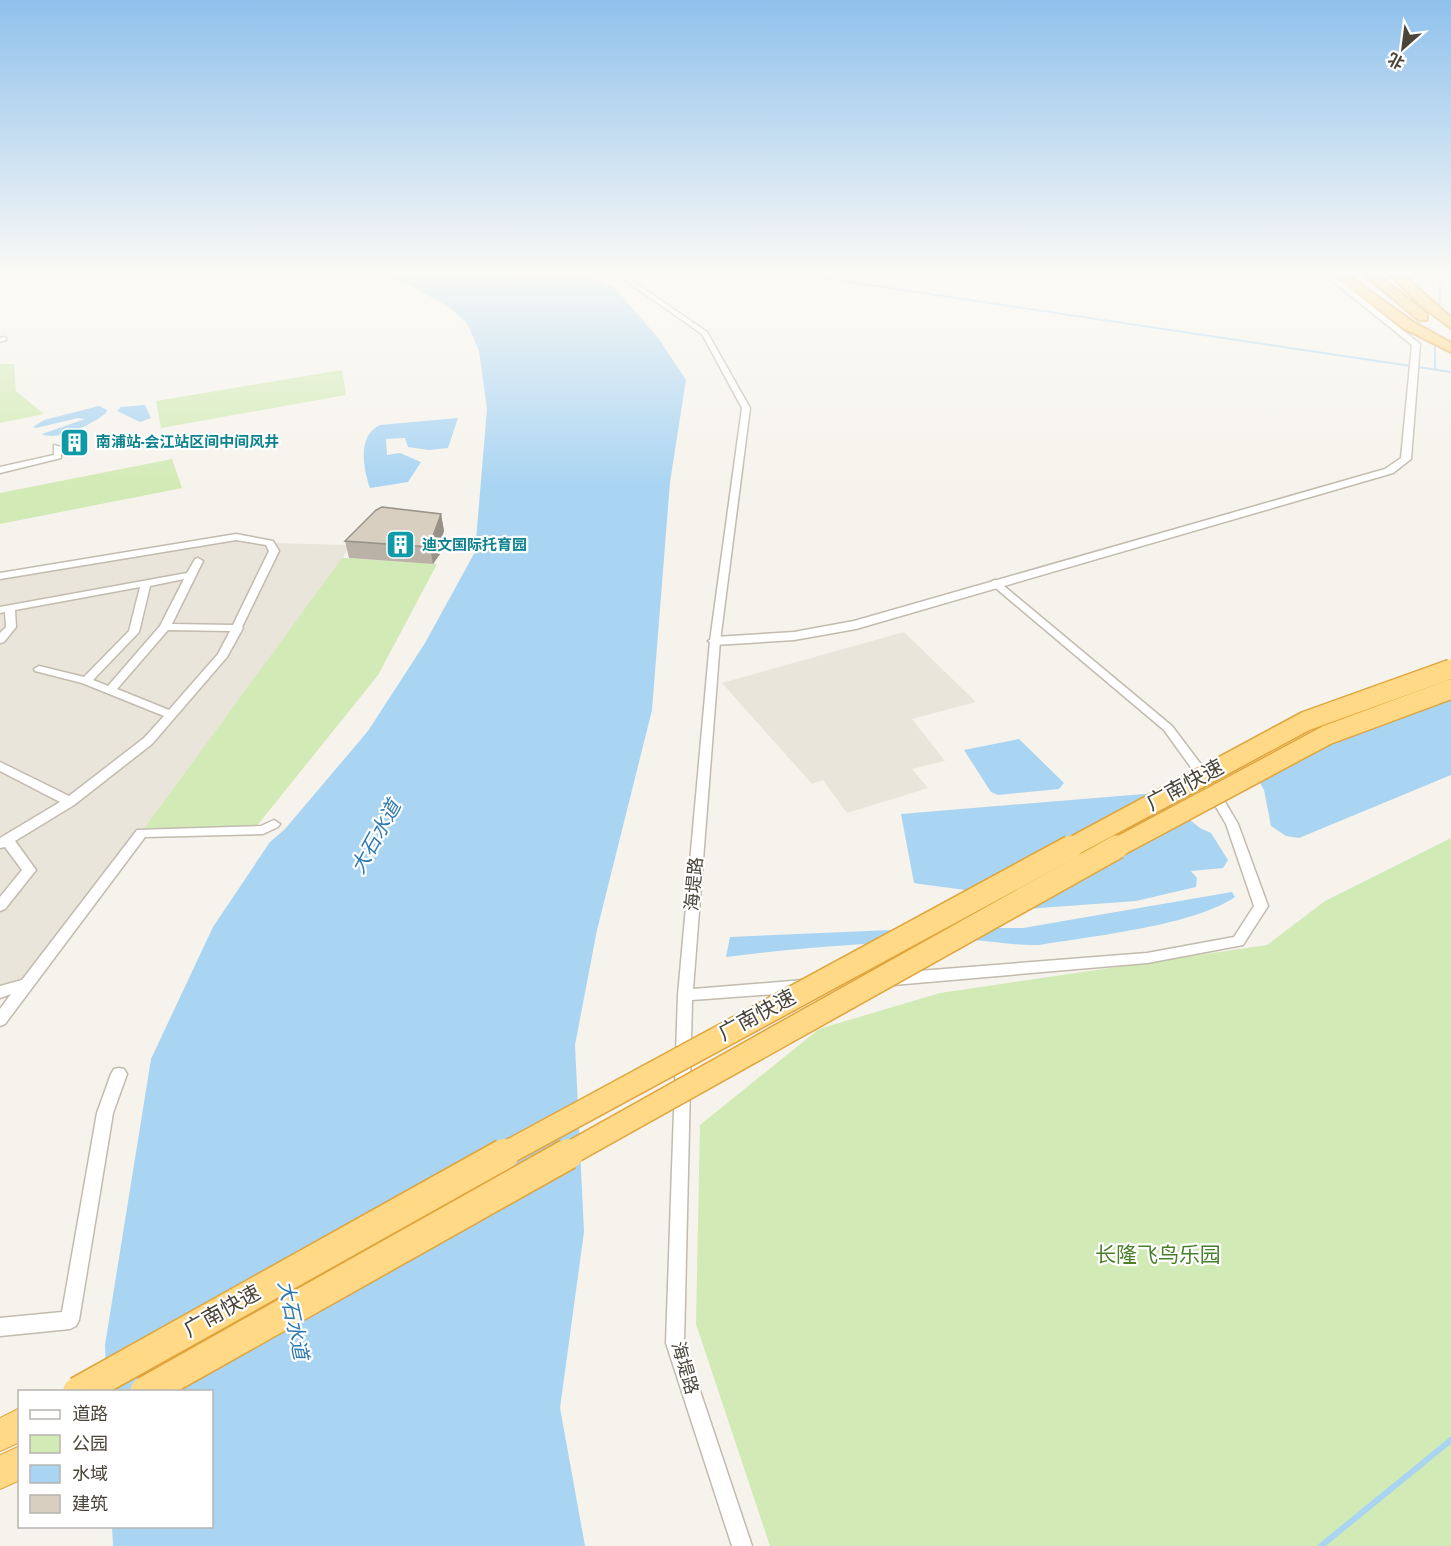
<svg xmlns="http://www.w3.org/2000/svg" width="1451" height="1546" font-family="Jost,'Noto Sans SC',sans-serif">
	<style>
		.residential { fill: #eae5da }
		.commercial { fill: #f7ead8 }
		.green { fill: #d2eab5 }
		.water { fill: #a9d4f2 }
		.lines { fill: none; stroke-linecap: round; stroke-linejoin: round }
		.stream-far1 { stroke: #a9d4f2; stroke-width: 2 }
		.stream { stroke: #a9d4f2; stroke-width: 6 }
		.minor-casing { stroke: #c2bbae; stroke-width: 3 }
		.tertiary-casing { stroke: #c2bbae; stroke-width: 3 }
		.trunk-casing { stroke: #e0a43c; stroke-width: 2 }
		.motorway-casing { stroke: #e0a43c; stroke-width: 4 }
		.minor { fill: #fff; fill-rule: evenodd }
		.tertiary { fill: #fff; fill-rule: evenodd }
		.trunk { fill: #ffd985; fill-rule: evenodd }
		.motorway { fill: #ffcf6e; fill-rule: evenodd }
		.trunk-bridge-far2-casing { stroke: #e0a43c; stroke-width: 22; stroke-linecap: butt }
		.trunk-bridge-far1-casing { stroke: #e0a43c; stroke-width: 26; stroke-linecap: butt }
		.trunk-bridge-casing { stroke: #e0a43c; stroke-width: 33; stroke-linecap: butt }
		.trunk-bridge-far2 { stroke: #ffd985; stroke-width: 19 }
		.trunk-bridge-far1 { stroke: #ffd985; stroke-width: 23 }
		.trunk-bridge { stroke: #ffd985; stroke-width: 30 }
		.wall { fill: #bab2a6 }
		.shaded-wall { fill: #979187 }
		.building { fill: #d8cfc1; stroke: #979187; stroke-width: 1.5 }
		.labels { text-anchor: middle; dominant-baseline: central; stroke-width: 4.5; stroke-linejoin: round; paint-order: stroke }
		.far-culture-label { font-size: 15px; font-weight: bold; fill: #0d838f; stroke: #fff; text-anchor: start }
		.street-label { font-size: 18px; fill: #4b4439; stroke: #fff }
		.water-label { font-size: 20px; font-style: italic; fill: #2e7ab2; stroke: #fff }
		.near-street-label { font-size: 21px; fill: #4b4439; stroke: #fff }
		.near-park-label { font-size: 21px; fill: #4a7f2a; stroke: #fff }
	</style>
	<rect width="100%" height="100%" fill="#f6f3ec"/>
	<g class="residential">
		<path d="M 236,537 L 270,543 L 350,545 L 343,558 L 437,564 L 378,675 L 255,828 L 141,833 L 27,984 L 0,992 L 0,576 Z"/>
		<path d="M 904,632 L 976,702 L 912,719 L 945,761 L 912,769 L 928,788 L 847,813 L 823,780 L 812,784 L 722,683 Z"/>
	</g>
	<path class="commercial" d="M 816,271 L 894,271 L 882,281 Z"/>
	<g class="green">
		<path d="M 0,364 L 14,364 L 16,391 L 44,414 L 0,423 Z"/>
		<path d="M 342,370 L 346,395 L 161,428 L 156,401 Z"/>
		<path d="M 172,459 L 182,488 L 0,524 L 0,493 Z"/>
		<path d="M 342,558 L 437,564 L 378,675 L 255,828 L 141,833 Z"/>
		<path d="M 1451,838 L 1451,1546 L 770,1546 L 696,1324 L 700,1125 L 819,1029 L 940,993 L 1267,945 L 1325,901 Z"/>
	</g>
	<g class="water">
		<path d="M 371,271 L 572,271 L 614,287 L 659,339 L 686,380 L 670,482 L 652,710 L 597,930 L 575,1045 L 584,1232 L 560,1408 L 585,1546 L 113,1546 L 112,1527 L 212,1526 L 212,1392 L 107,1392 L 105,1345 L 151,1059 L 213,927 L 270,842 L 285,829 L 368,731 L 425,643 L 475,552 L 487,409 L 479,351 L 467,323 L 446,305 L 404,283 Z"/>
		<path d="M 145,405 L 151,418 L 140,422 L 117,411 L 121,407 Z"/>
		<path d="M 99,406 L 107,410 L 106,413 C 93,424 57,442 42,434 L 85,419 L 78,418 L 36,428 L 33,427 L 44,420 Z"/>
		<path d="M 458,418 L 448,448 L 429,450 L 408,447 L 405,438 L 386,439 L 387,455 L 400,453 L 421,462 L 408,482 L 370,488 C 363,467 357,436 380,425 Z"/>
		<path d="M 1451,681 L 1451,775 L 1299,838 L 1286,836 L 1271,826 L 1264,790 L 1252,769 Z"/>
		<path d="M 1019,739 L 1064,783 L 1059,789 L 998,795 L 991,792 L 964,750 Z"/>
		<path d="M 1156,793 L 1200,828 L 1211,833 L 1228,860 L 1223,868 L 1191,871 L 1197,878 L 1196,887 L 1136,901 L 1014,910 C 987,888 948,889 914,883 L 901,814 Z"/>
		<path d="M 1232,892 L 1235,897 C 1192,926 1092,936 1039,945 C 1014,946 990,940 966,940 C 886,941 805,947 726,957 L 730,937 L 939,928 L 1023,928 Z"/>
	</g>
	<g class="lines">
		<g class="stream-far1">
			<path d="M 776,271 L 1451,372"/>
			<path d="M 1439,312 L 1441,271"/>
			<path d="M 1435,344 L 1435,369"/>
		</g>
		<path class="stream" d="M 1321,1546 L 1451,1440"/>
		<defs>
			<g id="minor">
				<path d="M 612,271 L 618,271 L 707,332 L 750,408 L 720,641 L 693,989 L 804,980 L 809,982 L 811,986 L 809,990 L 804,992 L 692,1000 L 684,1343 L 752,1546 L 732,1546 L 666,1343 L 678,995 L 710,641 L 742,408 L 702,334 Z"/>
				<path d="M 4,337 L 6,338 L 6,340 L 0,342 L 0,338 Z"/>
				<path d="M 54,445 L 61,447 L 61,458 L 0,473 L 0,467 L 54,455 Z"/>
				<path d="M 236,534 L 273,541 L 279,551 L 242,627 L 243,628 L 227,657 L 152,744 L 74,805 L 15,841 L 36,870 L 5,909 L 0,911 L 0,897 L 22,870 L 5,847 L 0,848 L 0,838 L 60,802 L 0,771 L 0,762 L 69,796 L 144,738 L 164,716 L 82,683 L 35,671 L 34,669 L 39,666 L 84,677 L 129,631 L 140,587 L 15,610 L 16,627 L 4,642 L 0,643 L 0,633 L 6,627 L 5,612 L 0,613 L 0,607 L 187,573 L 195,559 L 198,558 L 203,561 L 172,624 L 233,625 L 269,551 L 266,545 L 236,540 L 0,579 L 0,573 ZM 184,579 L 160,626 L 108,686 L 93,680 L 139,632 L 150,586 ZM 168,630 L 230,631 L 218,654 L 169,710 L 117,689 Z"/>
				<path d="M 995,580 L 998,581 L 1172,726 L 1209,775 L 1238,824 L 1268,906 L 1243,945 L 1147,963 L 893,985 L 888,983 L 886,979 L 888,975 L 893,973 L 1147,953 L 1234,937 L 1254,906 L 1226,824 L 1200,780 L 1164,730 L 992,585 L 992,581 Z"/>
				<path d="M 274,820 L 280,824 L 278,827 L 263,834 L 145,837 L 5,1024 L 0,1026 L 0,1009 L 11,994 L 0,998 L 0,986 L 22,980 L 137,830 L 261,826 Z"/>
				<path d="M 119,1068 L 124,1069 L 127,1074 L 113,1113 L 79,1320 L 76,1326 L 70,1329 L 0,1336 L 0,1318 L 62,1312 L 97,1113 L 111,1074 L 114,1069 Z"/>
			</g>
			<path id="tertiary" d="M 1320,271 L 1328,271 L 1420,344 L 1411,459 L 1393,473 L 856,629 L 794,640 L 715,645 L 708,641 L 715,637 L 794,632 L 854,621 L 1385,469 L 1401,458 L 1412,345 Z"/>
			<g id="trunk">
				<path d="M 20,1408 L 20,1442 L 0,1451 L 0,1418 Z"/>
				<path d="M 20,1446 L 20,1480 L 0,1489 L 0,1455 Z"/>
			</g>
			<g id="motorway">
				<path d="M 1328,271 L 1341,271 L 1413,322 L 1451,343 L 1451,352 L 1403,328 Z"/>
				<path d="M 1360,271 L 1373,271 L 1427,314 L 1427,320 L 1419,320 Z"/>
				<path d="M 1387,271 L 1399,271 L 1451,318 L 1451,328 L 1419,304 Z"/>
			</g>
		</defs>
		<use href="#minor" class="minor-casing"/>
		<use href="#tertiary" class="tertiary-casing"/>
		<use href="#trunk" class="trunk-casing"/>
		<use href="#motorway" class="motorway-casing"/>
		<use href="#minor" class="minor"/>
		<use href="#tertiary" class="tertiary"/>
		<use href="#trunk" class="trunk"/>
		<use href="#motorway" class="motorway"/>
		<defs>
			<g id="trunk-bridge-far2">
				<path d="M 1068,849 L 1306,721 L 1451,669"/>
				<path d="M 1114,849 L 1327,735 L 1451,689"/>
			</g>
			<g id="trunk-bridge-far1">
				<path d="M 501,1156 L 1071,847"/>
				<path d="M 565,1156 L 1117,847"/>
			</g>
			<g id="trunk-bridge">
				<path d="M 78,1392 L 504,1154"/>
				<path d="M 145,1392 L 568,1154"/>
			</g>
		</defs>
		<use href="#trunk-bridge-far2" class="trunk-bridge-far2-casing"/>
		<use href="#trunk-bridge-far1" class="trunk-bridge-far1-casing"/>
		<use href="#trunk-bridge" class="trunk-bridge-casing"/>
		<use href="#trunk-bridge-far2" class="trunk-bridge-far2"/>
		<use href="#trunk-bridge-far1" class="trunk-bridge-far1"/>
		<use href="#trunk-bridge" class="trunk-bridge"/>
	</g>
	<path class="wall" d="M 441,514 L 444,531 L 439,545 L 440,554 L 433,564 L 349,558 L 345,541 Z"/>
	<path class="shaded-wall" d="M 441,514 L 444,531 L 439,545 L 440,554 L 433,564 L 430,547 Z"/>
	<path class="building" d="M 382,507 L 441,514 L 433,536 L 437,537 L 430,547 L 345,541 L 376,510 Z"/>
	<linearGradient id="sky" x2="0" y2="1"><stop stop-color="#8fc1ec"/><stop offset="0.56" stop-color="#fbfaf6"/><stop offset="1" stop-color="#fbfaf6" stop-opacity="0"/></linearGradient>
	<rect width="1451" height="487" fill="url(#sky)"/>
	<defs>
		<symbol id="building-square" viewBox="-11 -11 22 22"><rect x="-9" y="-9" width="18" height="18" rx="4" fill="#0f9aa8" stroke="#fff"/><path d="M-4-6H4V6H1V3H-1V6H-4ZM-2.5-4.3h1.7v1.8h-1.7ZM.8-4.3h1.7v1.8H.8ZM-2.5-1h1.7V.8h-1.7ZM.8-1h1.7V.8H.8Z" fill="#fff"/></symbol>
	</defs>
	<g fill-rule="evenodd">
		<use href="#building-square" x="58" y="426" width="33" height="33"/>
		<use href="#building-square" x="384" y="528" width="33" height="33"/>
	</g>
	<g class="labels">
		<g class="far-culture-label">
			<text x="96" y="442">南浦站-会江站区间中间风井</text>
			<text x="422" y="545">迪文国际托育园</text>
		</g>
		<g class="street-label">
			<text transform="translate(694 884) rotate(-85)">海堤路</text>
			<text transform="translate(685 1368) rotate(74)">海堤路</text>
		</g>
		<g class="water-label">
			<text transform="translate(376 837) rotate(-61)">大石水道</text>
			<text transform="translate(293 1320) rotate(78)">大石水道</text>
		</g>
		<g class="near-street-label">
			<text transform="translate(1185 785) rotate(-28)">广南快速</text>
			<text transform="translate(757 1015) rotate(-28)">广南快速</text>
			<text transform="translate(222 1311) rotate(-29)">广南快速</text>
		</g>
		<g class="near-park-label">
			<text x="1158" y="1255">长隆飞鸟乐园</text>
		</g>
	</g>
	<rect x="18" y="1390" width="195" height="138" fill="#ffffff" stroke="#b7b4b0" stroke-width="1.5"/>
	<rect x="30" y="1410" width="30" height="9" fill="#ffffff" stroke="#b7b4b0" stroke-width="1.5"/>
	<text x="72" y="1420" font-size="18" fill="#4b4439">道路</text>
	<rect x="30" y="1435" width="30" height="18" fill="#d2eab5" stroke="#b7b4b0" stroke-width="1.5"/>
	<text x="72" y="1450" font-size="18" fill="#4b4439">公园</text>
	<rect x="30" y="1465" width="30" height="18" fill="#a9d4f2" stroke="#b7b4b0" stroke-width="1.5"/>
	<text x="72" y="1480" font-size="18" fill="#4b4439">水域</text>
	<rect x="30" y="1495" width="30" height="18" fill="#d8cfc1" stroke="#b7b4b0" stroke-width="1.5"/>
	<text x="72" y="1510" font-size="18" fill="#4b4439">建筑</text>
	<g transform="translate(1403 48) rotate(208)" stroke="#ffffff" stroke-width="4.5" paint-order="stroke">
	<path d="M0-4.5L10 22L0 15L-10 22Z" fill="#4b4439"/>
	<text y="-9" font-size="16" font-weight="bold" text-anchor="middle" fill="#4b4439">北</text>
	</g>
</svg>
